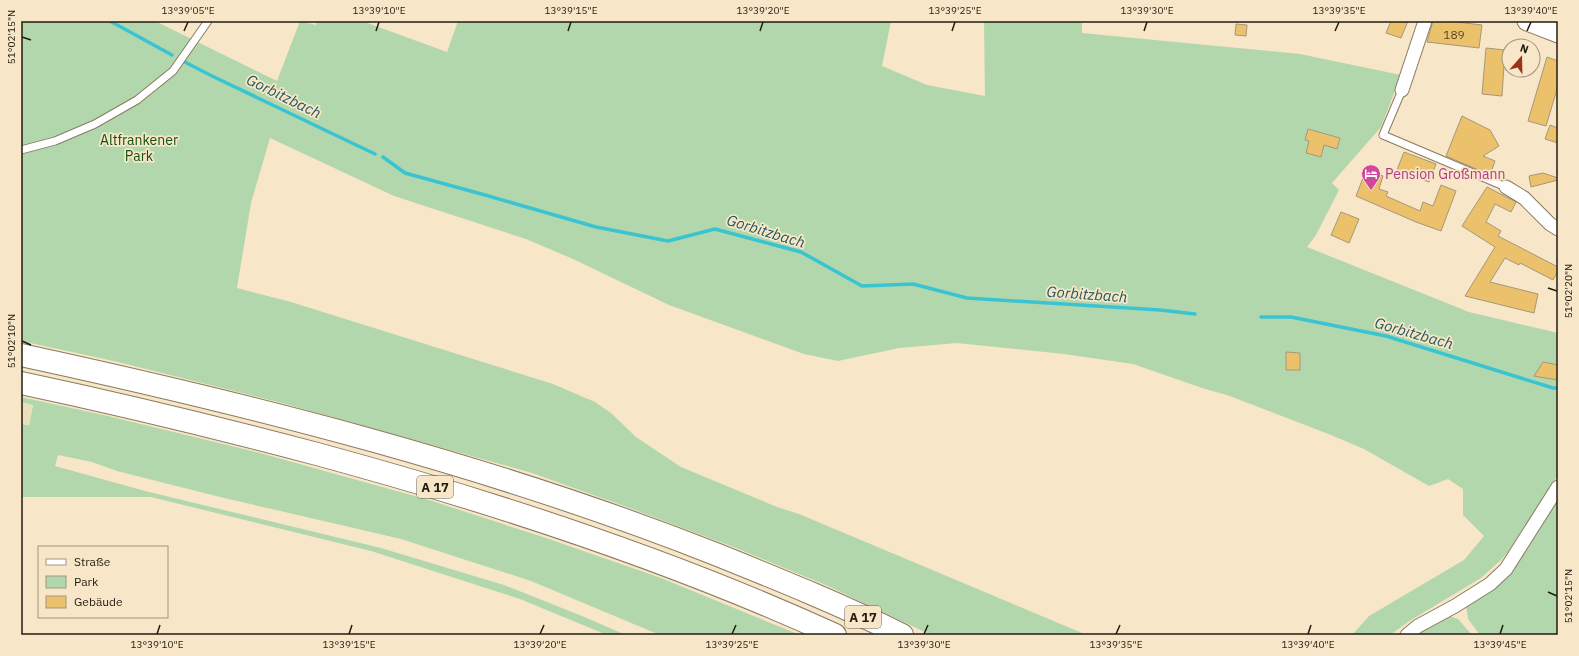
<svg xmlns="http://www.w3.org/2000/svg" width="1579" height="656" font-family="'IBM Plex Sans',sans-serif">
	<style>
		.green { fill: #b2d7ad }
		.sand { fill: #e9dfba }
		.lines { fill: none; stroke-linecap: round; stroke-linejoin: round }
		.stream { stroke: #3ac4d1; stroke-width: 3.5 }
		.building { fill: #ecc16c; stroke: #a6977a }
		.lane-casing { stroke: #8a7a5f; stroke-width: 9 }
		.street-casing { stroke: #8a7a5f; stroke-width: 15 }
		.secondary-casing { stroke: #8a7a5f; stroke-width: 21 }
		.highway-casing { stroke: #8a7a5f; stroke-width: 24 }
		.lane { stroke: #fff; stroke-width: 7 }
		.street { stroke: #fff; stroke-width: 13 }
		.secondary { stroke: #fff; stroke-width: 19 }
		.highway { stroke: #fff; stroke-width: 22 }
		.ticks { fill: none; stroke: #221c11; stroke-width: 1.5 }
		.labels { text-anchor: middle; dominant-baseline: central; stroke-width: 3.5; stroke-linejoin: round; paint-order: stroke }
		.number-label { font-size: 12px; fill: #544528 }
		.shield { fill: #f7e6c8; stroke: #625948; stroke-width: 1 }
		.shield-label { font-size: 13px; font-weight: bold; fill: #221c11 }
		.park-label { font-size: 14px; fill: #15520f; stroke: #f7e6c8 }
		.hotel-label { font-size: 14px; fill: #b23c85; stroke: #f7e6c8; text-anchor: start }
		.water-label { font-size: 15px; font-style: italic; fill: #20585e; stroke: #f7e6c8 }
		.neatline { fill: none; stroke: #221c11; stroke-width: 1.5 }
		.ticks-label { font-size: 10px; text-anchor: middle; fill: #221c11 }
	</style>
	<rect width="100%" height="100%" fill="#f7e6c8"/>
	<g class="green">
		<path d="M 21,21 L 155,21 L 277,81 L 300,21 L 316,25 L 317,21 L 362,21 L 447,52 L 458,21 L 891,21 L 882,66 L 927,85 L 985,96 L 984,21 L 1082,21 L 1082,33 L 1300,54 L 1401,75 L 1381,127 L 1332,183 L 1339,190 L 1316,235 L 1307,247 L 1469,312 L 1558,333 L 1558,475 L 1508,552 L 1501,560 L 1481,578 L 1411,620 L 1390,635 L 1352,635 L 1369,616 L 1464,560 L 1484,536 L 1463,515 L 1463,489 L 1448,479 L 1429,486 L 1364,449 L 1331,435 L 1227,395 L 1205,389 L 1133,364 L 1064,354 L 957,343 L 899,348 L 838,361 L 804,354 L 669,305 L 573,259 L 526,239 L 394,196 L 270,138 L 251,203 L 237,288 L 291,302 L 553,384 L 595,402 L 611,413 L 636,437 L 681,467 L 777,507 L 799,514 L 1087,635 L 931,635 L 828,586 L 731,546 L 627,507 L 532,473 L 282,403 L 118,362 L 21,341 Z"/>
		<path d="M 21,397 L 108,416 L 260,453 L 429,500 L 546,538 L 661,578 L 800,635 L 660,635 L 531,581 L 401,539 L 220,497 L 117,471 L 92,462 L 58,455 L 55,466 L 145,491 L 381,548 L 504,585 L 582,616 L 626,635 L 607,635 L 520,599 L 371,551 L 151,497 L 21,497 L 21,424 L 29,425 L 33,405 L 21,402 Z"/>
		<path d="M 1558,498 L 1558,635 L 1480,635 L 1468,619 L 1466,605 L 1493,589 L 1511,574 Z"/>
		<path d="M 1449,616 L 1458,619 L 1472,635 L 1417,635 L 1423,630 Z"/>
	</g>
	<path class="sand" d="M 21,402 L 33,405 L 29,425 L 21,424 Z"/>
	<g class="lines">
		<g class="stream">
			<path d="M 110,21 L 172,55"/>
			<path d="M 181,60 L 212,76 L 375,154"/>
			<path d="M 383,157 L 405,173 L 485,195 L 596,227 L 668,241 L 715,229 L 801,252 L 862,286 L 913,284 L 967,298 L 1160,310 L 1195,314"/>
			<path d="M 1261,317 L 1291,317 L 1386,336 L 1553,388 L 1558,388"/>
		</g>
	</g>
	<g class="building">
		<path d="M 1391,21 L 1408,21 L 1401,38 L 1386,33 Z"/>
		<path d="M 1433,21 L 1448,21 L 1482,25 L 1479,48 L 1427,42 Z"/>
		<path d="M 1236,24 L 1247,25 L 1246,36 L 1235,35 Z"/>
		<path d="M 1486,48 L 1505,50 L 1502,96 L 1482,94 Z"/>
		<path d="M 1547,57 L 1558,61 L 1558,86 L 1546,126 L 1528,121 Z"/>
		<path d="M 1462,116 L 1490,130 L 1499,146 L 1483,156 L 1495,161 L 1490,175 L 1446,156 Z"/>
		<path d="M 1550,125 L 1558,128 L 1558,143 L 1545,139 Z"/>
		<path d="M 1308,129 L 1340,138 L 1337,149 L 1324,145 L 1321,157 L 1306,153 L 1309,141 L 1305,140 Z"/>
		<path d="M 1404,152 L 1436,164 L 1429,182 L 1397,170 Z"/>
		<path d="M 1366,170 L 1383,176 L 1379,189 L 1388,192 L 1386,196 L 1420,211 L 1423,202 L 1433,206 L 1441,185 L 1456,191 L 1441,231 L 1416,222 L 1356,196 Z"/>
		<path d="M 1543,173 L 1558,178 L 1558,180 L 1531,187 L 1529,176 Z"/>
		<path d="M 1487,187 L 1516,202 L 1511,212 L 1495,204 L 1486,222 L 1501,231 L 1498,236 L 1558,267 L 1558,271 L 1553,280 L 1520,263 L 1519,265 L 1505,258 L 1490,282 L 1538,294 L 1534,313 L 1465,296 L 1495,247 L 1462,226 Z"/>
		<path d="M 1341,212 L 1359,219 L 1349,243 L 1331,235 Z"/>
		<path d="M 1286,352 L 1300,353 L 1300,370 L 1286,370 Z"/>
		<path d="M 1543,362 L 1558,365 L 1558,380 L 1534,376 Z"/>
	</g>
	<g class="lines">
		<defs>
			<g id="lane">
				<path d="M 1402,90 L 1383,135 L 1506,187"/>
				<path d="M 21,150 L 55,141 L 95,124 L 137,100 L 173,71 L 208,21"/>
			</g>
			<g id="street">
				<path d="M 1402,90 L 1425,21"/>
				<path d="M 1506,187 L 1524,198 L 1550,224 L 1558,229"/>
				<path d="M 1407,635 L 1418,626 L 1455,606 L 1490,584 L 1506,569 L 1558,487"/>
			</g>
			<path id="secondary" d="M 1527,21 L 1558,33"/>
			<g id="highway">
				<path d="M 21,355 C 257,406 493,466 718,555 C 780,580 842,605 902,635"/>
				<path d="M 21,383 C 120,404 219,428 317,454 C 494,502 669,559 835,635"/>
			</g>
		</defs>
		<use href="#lane" class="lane-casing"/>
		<use href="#street" class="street-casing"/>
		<use href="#secondary" class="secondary-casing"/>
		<use href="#highway" class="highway-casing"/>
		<use href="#lane" class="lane"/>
		<use href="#street" class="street"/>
		<use href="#secondary" class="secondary"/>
		<use href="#highway" class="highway"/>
	</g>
	<path class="ticks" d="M 184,31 L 188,22M 376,31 L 379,22M 568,31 L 571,22M 760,31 L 763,22M 952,31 L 955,22M 1144,31 L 1147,22M 1335,31 L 1339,22M 1527,31 L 1531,22M 22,37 L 31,40M 1548,288 L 1557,291M 22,341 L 31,345M 1548,592 L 1557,596M 157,634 L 160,625M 349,634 L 352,625M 540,634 L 544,625M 732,634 L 736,625M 924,634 L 928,625M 1116,634 L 1120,625M 1308,634 L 1311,625M 1500,634 L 1503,625"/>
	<defs>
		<symbol id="hotel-pin" viewBox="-11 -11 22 30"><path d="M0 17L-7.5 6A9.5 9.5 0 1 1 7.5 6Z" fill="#d1479c" stroke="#f7e6c8"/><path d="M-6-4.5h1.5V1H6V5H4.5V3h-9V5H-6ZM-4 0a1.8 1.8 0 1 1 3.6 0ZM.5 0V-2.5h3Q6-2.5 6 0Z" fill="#fff"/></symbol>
	</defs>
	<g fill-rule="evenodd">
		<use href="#hotel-pin" x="1360" y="163" width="22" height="30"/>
	</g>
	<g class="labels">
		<g class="number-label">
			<text x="1454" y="34">189</text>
		</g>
		<g class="shield">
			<rect x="417" y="476" width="36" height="22" rx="3"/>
			<rect x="845" y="606" width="36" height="22" rx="3"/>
		</g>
		<g class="shield-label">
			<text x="435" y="487">A 17</text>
			<text x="863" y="617">A 17</text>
		</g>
		<g class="park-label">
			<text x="139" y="140">Altfrankener<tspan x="139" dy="16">Park</tspan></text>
		</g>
		<g class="hotel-label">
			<text x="1385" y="174">Pension Großmann</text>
		</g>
		<g class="water-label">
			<text transform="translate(284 96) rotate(26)">Gorbitzbach</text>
			<text transform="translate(766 231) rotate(17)">Gorbitzbach</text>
			<text transform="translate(1087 294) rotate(4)">Gorbitzbach</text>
			<text transform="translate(1414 333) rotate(16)">Gorbitzbach</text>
		</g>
	</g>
	<rect width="1579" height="656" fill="none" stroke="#f7e6c8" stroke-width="44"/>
	<rect x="38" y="546" width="130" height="72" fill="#f7e6c8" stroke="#a2957f"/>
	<rect x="46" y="559" width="20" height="6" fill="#ffffff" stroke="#a2957f"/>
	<text x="74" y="566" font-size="12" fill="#221c11">Straße</text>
	<rect x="46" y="576" width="20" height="12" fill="#b2d7ad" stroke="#a2957f"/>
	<text x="74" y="586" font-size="12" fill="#221c11">Park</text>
	<rect x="46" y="596" width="20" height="12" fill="#ecc16c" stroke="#a2957f"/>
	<text x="74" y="606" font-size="12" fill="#221c11">Gebäude</text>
	<g transform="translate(1521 58) rotate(20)"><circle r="19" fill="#f7e6c8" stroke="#a2957f"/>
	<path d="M0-3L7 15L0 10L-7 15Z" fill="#9a3217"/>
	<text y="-6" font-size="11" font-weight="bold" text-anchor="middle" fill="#221c11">N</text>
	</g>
	<rect x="22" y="22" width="1535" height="612" class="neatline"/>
	<g class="ticks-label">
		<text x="188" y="14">13°39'05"E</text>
		<text x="379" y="14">13°39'10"E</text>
		<text x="571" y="14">13°39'15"E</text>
		<text x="763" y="14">13°39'20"E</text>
		<text x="955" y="14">13°39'25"E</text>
		<text x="1147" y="14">13°39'30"E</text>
		<text x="1339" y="14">13°39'35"E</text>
		<text x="1531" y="14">13°39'40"E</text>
		<text transform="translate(11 37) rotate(-90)" y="4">51°02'15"N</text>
		<text transform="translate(1568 291) rotate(-90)" y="4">51°02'20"N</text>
		<text transform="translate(11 341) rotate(-90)" y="4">51°02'10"N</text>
		<text transform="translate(1568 596) rotate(-90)" y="4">51°02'15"N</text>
		<text x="157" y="648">13°39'10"E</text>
		<text x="349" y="648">13°39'15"E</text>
		<text x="540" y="648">13°39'20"E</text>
		<text x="732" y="648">13°39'25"E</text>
		<text x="924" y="648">13°39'30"E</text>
		<text x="1116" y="648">13°39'35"E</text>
		<text x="1308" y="648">13°39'40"E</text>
		<text x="1500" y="648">13°39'45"E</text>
	</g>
</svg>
